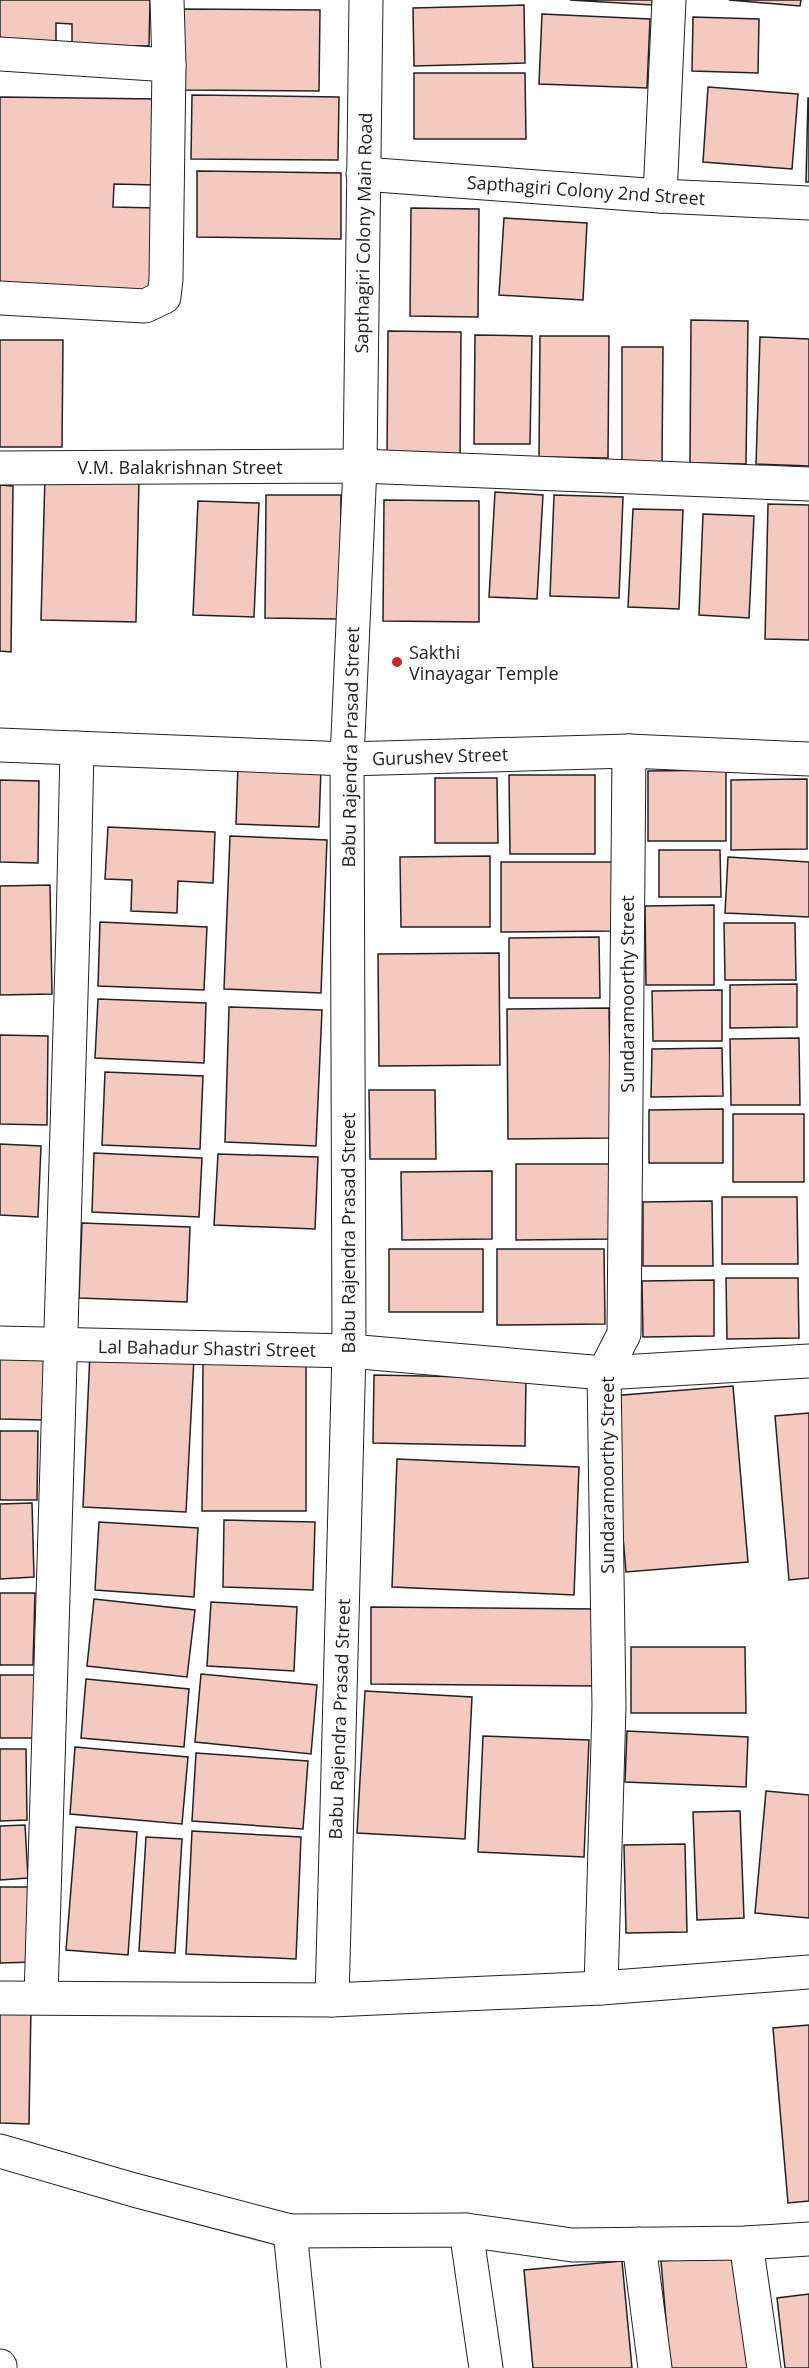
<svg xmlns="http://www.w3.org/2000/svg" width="809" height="2368" font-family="'Open Sans',sans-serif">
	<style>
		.building { fill: #f3c9c0; stroke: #222; stroke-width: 1.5 }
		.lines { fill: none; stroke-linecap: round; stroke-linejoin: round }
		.minor-casing { stroke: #222; stroke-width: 35 }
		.minor { stroke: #fff; stroke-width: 33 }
		.poi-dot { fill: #c62828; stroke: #fff; stroke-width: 2 }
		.labels { text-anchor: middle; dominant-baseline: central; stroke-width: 4.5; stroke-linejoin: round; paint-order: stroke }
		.street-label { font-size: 18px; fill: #222; stroke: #fff }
		.poi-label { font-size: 18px; fill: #222; stroke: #fff; text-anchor: start }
	</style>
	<rect width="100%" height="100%" fill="#fff"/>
	<g class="building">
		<path d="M 0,0 L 150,0 L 149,46 L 72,45 L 72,24 L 56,23 L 56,45 L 0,44 Z"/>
		<path d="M 570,0 L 652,0 L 652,5 Z"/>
		<path d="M 729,0 L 801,0 L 800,6 Z"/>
		<path d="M 524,5 L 525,63 L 414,66 L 413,8 Z"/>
		<path d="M 179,9 L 320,10 L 319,91 L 178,90 Z"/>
		<path d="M 542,14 L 650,19 L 647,88 L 539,84 Z"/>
		<path d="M 693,17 L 759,19 L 758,73 L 692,71 Z"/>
		<path d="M 414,73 L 525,73 L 526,139 L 414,139 Z"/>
		<path d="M 708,87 L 798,94 L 792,169 L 703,162 Z"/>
		<path d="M 192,95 L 339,97 L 338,160 L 191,159 Z"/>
		<path d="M 0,97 L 157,99 L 156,185 L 114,184 L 113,207 L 156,208 L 155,292 L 0,290 Z"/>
		<path d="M 808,98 L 809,98 L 809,182 L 806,182 Z"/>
		<path d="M 197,171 L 341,173 L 341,239 L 197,237 Z"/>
		<path d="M 411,208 L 479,209 L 478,317 L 410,316 Z"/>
		<path d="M 504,218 L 587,223 L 583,300 L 499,295 Z"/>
		<path d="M 691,320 L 748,321 L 746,464 L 690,463 Z"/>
		<path d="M 388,331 L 461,332 L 460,459 L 387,459 Z"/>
		<path d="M 475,335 L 532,336 L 530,444 L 474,444 Z"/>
		<path d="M 540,336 L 609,336 L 608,458 L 539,457 Z"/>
		<path d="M 760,337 L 809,339 L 809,466 L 756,464 Z"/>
		<path d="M 0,340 L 63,340 L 62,447 L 0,447 Z"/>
		<path d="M 622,347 L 663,347 L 662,464 L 622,464 Z"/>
		<path d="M 45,476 L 139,479 L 136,622 L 41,620 Z"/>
		<path d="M 0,485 L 13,486 L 11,652 L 0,651 Z"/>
		<path d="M 495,492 L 543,495 L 537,599 L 489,597 Z"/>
		<path d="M 266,495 L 341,495 L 340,619 L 265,618 Z"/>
		<path d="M 554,495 L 623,497 L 619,598 L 550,596 Z"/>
		<path d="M 384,500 L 479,501 L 479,622 L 383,621 Z"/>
		<path d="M 198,501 L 259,503 L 254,617 L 193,615 Z"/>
		<path d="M 768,504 L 809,505 L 809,640 L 765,639 Z"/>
		<path d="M 633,509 L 683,510 L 679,609 L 628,607 Z"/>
		<path d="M 703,514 L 754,516 L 749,618 L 699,615 Z"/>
		<path d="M 238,764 L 321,767 L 319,827 L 236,824 Z"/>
		<path d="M 726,770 L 726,841 L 648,841 L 648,771 Z"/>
		<path d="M 509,775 L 595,775 L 595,854 L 510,854 Z"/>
		<path d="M 435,778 L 497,778 L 498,843 L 435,843 Z"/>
		<path d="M 807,779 L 807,849 L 731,850 L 731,780 Z"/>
		<path d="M 0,780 L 39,781 L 38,863 L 0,862 Z"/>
		<path d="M 108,827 L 215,832 L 213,883 L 178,881 L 177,913 L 131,911 L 132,880 L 105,879 Z"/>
		<path d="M 230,836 L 327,840 L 321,993 L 224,989 Z"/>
		<path d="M 659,850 L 720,850 L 721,897 L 659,897 Z"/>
		<path d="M 490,856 L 490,927 L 401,927 L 400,857 Z"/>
		<path d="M 728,857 L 809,862 L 809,917 L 725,913 Z"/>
		<path d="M 501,862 L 613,862 L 613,931 L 501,932 Z"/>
		<path d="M 50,885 L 52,994 L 0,995 L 0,886 Z"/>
		<path d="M 714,905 L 714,985 L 646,985 L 645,906 Z"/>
		<path d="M 100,922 L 207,927 L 204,990 L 98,986 Z"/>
		<path d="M 724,923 L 795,923 L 796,980 L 725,980 Z"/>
		<path d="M 599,937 L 600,998 L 509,998 L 509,938 Z"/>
		<path d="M 499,953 L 500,1065 L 379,1066 L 378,954 Z"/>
		<path d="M 797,984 L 797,1027 L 730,1028 L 730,985 Z"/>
		<path d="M 722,990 L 722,1041 L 653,1041 L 652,991 Z"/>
		<path d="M 98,999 L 206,1003 L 204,1063 L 95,1058 Z"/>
		<path d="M 229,1007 L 322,1010 L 316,1146 L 225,1142 Z"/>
		<path d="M 609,1008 L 611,1138 L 508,1139 L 507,1009 Z"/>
		<path d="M 0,1035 L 48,1036 L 47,1125 L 0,1124 Z"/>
		<path d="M 799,1038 L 800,1105 L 731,1105 L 730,1039 Z"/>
		<path d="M 722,1048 L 723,1096 L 651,1097 L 652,1049 Z"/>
		<path d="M 105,1072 L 203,1076 L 200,1149 L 102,1145 Z"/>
		<path d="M 369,1090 L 435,1090 L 436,1159 L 370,1159 Z"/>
		<path d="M 723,1109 L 723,1163 L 649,1163 L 649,1110 Z"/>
		<rect x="733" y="1114" width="71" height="68"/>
		<path d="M 0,1144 L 41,1146 L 38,1217 L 0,1215 Z"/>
		<path d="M 94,1153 L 202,1158 L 199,1217 L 92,1212 Z"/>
		<path d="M 218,1154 L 318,1157 L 315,1229 L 214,1225 Z"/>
		<path d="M 516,1164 L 615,1164 L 616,1239 L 516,1240 Z"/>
		<path d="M 492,1171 L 492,1239 L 402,1240 L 401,1172 Z"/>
		<path d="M 722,1197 L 797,1197 L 798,1264 L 722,1264 Z"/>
		<path d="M 712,1201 L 713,1266 L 643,1266 L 643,1202 Z"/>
		<path d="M 82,1223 L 190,1227 L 187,1302 L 79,1298 Z"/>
		<rect x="389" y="1249" width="94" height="63"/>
		<path d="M 497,1249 L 604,1249 L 605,1324 L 497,1325 Z"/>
		<path d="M 726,1278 L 798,1278 L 799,1338 L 727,1339 Z"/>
		<path d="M 714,1280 L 714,1336 L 643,1337 L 642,1281 Z"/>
		<path d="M 90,1353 L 194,1358 L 186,1512 L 83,1507 Z"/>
		<path d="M 0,1356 L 46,1357 L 44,1420 L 0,1419 Z"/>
		<path d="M 203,1360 L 306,1360 L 306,1511 L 202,1511 Z"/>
		<path d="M 374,1375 L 526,1378 L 525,1446 L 373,1443 Z"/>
		<path d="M 733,1386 L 748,1562 L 626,1572 L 611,1396 Z"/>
		<path d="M 809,1413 L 809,1578 L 789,1580 L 775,1416 Z"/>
		<path d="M 0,1431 L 38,1431 L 37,1500 L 0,1500 Z"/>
		<path d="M 397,1459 L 579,1467 L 574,1595 L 392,1587 Z"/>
		<path d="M 32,1503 L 34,1577 L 0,1579 L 0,1504 Z"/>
		<path d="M 224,1520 L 315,1522 L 313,1590 L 223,1587 Z"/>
		<path d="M 99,1522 L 198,1528 L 194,1597 L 95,1590 Z"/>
		<path d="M 0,1593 L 35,1593 L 33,1665 L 0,1665 Z"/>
		<path d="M 94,1599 L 195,1610 L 187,1677 L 87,1666 Z"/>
		<path d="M 211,1602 L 297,1607 L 294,1671 L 207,1666 Z"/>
		<path d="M 371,1607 L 599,1609 L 598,1686 L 371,1684 Z"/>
		<path d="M 631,1647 L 745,1647 L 746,1713 L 631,1713 Z"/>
		<path d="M 201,1674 L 317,1685 L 311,1754 L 195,1742 Z"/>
		<path d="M 0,1675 L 40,1675 L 41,1738 L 0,1738 Z"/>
		<path d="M 86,1679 L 189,1689 L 184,1747 L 81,1738 Z"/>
		<path d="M 365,1691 L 472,1697 L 465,1839 L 357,1833 Z"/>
		<path d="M 627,1731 L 748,1737 L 746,1787 L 625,1782 Z"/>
		<path d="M 483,1736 L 589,1740 L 584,1857 L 478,1852 Z"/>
		<path d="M 75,1747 L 188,1757 L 182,1824 L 70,1814 Z"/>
		<path d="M 0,1749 L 26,1749 L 27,1820 L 0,1821 Z"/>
		<path d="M 196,1753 L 308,1761 L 303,1829 L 192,1821 Z"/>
		<path d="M 766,1791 L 809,1795 L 809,1918 L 755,1913 Z"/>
		<path d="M 740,1811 L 744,1918 L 697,1920 L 693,1812 Z"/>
		<path d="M 25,1825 L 28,1878 L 0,1880 L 0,1826 Z"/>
		<path d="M 76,1827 L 137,1832 L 128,1955 L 66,1950 Z"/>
		<path d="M 192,1831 L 301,1837 L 296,1959 L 186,1954 Z"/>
		<path d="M 146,1837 L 182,1839 L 175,1953 L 139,1951 Z"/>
		<path d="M 685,1844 L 687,1932 L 626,1933 L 624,1845 Z"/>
		<path d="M 0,1887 L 32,1887 L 34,1962 L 0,1963 Z"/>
		<path d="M 0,2006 L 31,2006 L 29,2124 L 0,2123 Z"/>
		<path d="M 809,2025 L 809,2201 L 788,2203 L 773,2028 Z"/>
		<path d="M 745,2254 L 755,2368 L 670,2368 L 661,2261 Z"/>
		<path d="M 622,2261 L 632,2368 L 533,2368 L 524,2270 Z"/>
		<path d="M 809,2294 L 809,2368 L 785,2368 L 777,2298 Z"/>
	</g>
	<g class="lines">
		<defs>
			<g id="minor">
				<path d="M 0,54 L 169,65"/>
				<path d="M 363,174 L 660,196 L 809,203"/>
				<path d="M 660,196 L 669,0"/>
				<path d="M 0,298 L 145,306 L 164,297 L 166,279 L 169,65 L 167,0"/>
				<path d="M 0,468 L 360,466 L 809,484"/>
				<path d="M 0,745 L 347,759 L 629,751 L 809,759"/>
				<path d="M 0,1343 L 349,1351 L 604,1373 L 809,1361"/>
				<path d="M 601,1988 L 609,1707 L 604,1373 L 624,1334 L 629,751"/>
				<path d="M 41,1997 L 73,929 L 77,748"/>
				<path d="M 0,1998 L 332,2000 L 601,1988 L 809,1972"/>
				<path d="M 332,2000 L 349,1351 L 347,759 L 360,466 L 366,0"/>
				<path d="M 0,2151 L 134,2190 L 290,2231 L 466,2230 L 572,2245 L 746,2243 L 809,2239"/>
				<path d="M 466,2230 L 486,2368"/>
				<path d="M 290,2231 L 304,2368"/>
				<path d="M 746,2243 L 764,2368"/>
				<path d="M 639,2244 L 655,2368"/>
				<path d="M 0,2366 L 0,2368"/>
			</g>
		</defs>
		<use href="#minor" class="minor-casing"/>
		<use href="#minor" class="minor"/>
	</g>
	<circle class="poi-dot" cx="397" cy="662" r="6"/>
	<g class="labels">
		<g class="street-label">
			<text transform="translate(586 190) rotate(4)">Sapthagiri Colony 2nd Street</text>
			<text transform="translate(363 233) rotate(-89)">Sapthagiri Colony Main Road</text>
			<text x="180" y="467">V.M. Balakrishnan Street</text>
			<text transform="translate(350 747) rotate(-89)">Babu Rajendra Prasad Street</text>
			<text transform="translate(440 756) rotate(-2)">Gurushev Street</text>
			<text transform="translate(627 994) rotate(-90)">Sundaramoorthy Street</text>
			<text transform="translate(348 1233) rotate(-90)">Babu Rajendra Prasad Street</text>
			<text transform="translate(207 1348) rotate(1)">Lal Bahadur Shastri Street</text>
			<text transform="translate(607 1475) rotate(-90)">Sundaramoorthy Street</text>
			<text transform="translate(339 1719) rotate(-88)">Babu Rajendra Prasad Street</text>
		</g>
		<g class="poi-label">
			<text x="409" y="652">Sakthi<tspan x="409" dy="21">Vinayagar Temple</tspan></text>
		</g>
	</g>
</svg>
